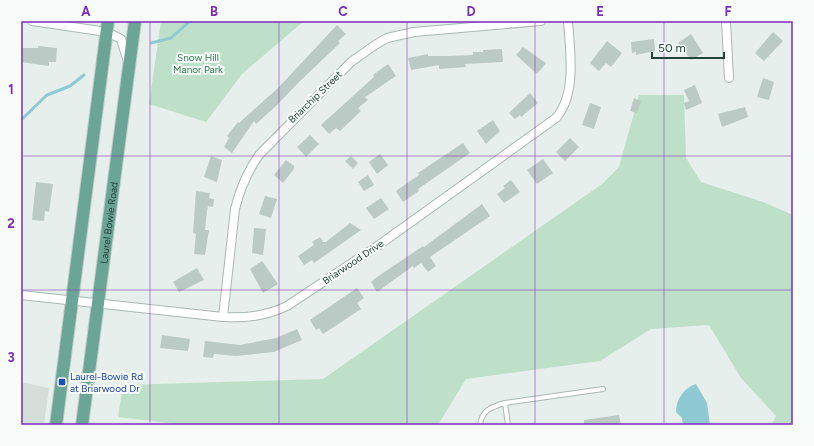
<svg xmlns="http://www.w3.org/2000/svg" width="814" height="446" font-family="Figtree,sans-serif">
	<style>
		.built { fill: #d4dfda }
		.green { fill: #bfe0c8 }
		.water { fill: #8ec9d4 }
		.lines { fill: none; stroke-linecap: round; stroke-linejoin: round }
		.stream { stroke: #8ec9d4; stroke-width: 3 }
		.building { fill: #bbcac4 }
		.service-casing { stroke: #a8b8b2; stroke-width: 6 }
		.minor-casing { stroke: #a8b8b2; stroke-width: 10 }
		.primary-casing { stroke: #c2cac8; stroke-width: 14 }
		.service { stroke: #fff; stroke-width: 4 }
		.minor { stroke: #fff; stroke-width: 8 }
		.primary { stroke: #6aa596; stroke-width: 12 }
		.grid { fill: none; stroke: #7b2cbf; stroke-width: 1; stroke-opacity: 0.55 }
		.transit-dot { fill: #1a4fb4; stroke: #f7fbf9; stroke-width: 1.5 }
		.labels { text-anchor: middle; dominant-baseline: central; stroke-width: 4; stroke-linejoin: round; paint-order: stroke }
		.park-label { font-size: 10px; fill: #2d7a4b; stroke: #f7fbf9 }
		.street-label { font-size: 10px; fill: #24423a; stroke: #f7fbf9 }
		.transit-label { font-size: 10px; fill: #164399; stroke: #f7fbf9; text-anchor: start }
		.neatline { fill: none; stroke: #7b2cbf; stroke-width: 1.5 }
		.grid-label { font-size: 13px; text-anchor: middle; font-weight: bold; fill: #7b2cbf }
	</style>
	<rect width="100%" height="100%" fill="#e6efeb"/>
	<path class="built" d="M 21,382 L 49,388 L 44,425 L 21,425 Z"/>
	<g class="green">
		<path d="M 161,21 L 304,21 L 242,74 L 206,122 L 149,104 Z"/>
		<path d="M 639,95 L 684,95 L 686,158 L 701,182 L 763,202 L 793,215 L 793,425 L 771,425 L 776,416 L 741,378 L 709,325 L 651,329 L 600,361 L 466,379 L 438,425 L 184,425 L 118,417 L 123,385 L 323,379 L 602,184 L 619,167 Z"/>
	</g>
	<path class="water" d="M 696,384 L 707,403 L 710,425 L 683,425 L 682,418 L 676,412 C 676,399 684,388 696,384 Z"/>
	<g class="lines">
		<g class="stream">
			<path d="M 151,43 L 171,38 L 190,21"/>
			<path d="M 21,120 L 47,95 L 70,86 L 84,75"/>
		</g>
	</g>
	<g class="building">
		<path d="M 337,25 L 346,34 L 338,41 L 340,43 L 298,83 L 276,106 L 256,124 L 254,121 L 232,153 L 224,147 L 229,138 L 227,136 L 238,122 L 239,123 L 278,88 Z"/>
		<path d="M 773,32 L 783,41 L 764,61 L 755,53 Z"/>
		<path d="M 691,34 L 703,53 L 691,60 L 678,43 Z"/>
		<path d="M 654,39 L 655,51 L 636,55 L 636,52 L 632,53 L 631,42 Z"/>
		<path d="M 607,41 L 622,53 L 611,67 L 606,63 L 599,71 L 590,63 Z"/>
		<path d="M 38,46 L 57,48 L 56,62 L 49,62 L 49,66 L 21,62 L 21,48 L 38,48 Z"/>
		<path d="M 523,47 L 546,63 L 537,74 L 516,55 Z"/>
		<path d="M 502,49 L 503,62 L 465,64 L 466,67 L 439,69 L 439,65 L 411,70 L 408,58 L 428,54 L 428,56 L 448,56 L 473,55 L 473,52 L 483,52 L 483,50 Z"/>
		<path d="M 388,64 L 396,76 L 365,97 L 368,100 L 358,108 L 361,111 L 340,131 L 336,128 L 329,134 L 321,125 L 374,77 L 373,75 Z"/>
		<path d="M 763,78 L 774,82 L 769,100 L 757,97 Z"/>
		<path d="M 695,85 L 702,103 L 686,110 L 684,103 L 689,101 L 684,90 Z"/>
		<path d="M 530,93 L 538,103 L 521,117 L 520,115 L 515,119 L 509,113 Z"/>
		<path d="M 634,98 L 641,101 L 637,113 L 630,111 Z"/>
		<path d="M 590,103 L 601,107 L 594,129 L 582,125 Z"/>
		<path d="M 745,107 L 748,117 L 722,127 L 718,114 Z"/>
		<path d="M 493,120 L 500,131 L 486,144 L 477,131 Z"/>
		<path d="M 310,135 L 319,144 L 306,157 L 297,147 Z"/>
		<path d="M 570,138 L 579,147 L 565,161 L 556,152 Z"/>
		<path d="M 463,143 L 470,153 L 418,189 L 419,191 L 403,202 L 396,191 L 419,175 L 418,173 Z"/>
		<path d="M 380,154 L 388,165 L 377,174 L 369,162 Z"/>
		<path d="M 211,156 L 222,160 L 217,182 L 204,177 Z"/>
		<path d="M 351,156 L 358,163 L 353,169 L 345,161 Z"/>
		<path d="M 543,159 L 553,173 L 537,184 L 527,170 Z"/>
		<path d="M 286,160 L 294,166 L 294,169 L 283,183 L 274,175 Z"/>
		<path d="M 368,175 L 374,185 L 364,191 L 358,182 Z"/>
		<path d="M 511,180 L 520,192 L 504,203 L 497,194 L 505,188 L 503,186 Z"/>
		<path d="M 36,182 L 53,184 L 49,212 L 45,211 L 44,221 L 32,220 Z"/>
		<path d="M 196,191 L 210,193 L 209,198 L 214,199 L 213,207 L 208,206 L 207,211 L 205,230 L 209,230 L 205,255 L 194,254 L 196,234 L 193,233 Z"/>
		<path d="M 265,196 L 277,199 L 271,218 L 259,214 Z"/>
		<path d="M 381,198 L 389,209 L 374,219 L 366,208 Z"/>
		<path d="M 482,204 L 490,216 L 430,257 L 436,266 L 428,272 L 421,263 L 414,268 L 413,266 L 377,292 L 371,282 L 377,277 L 423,246 L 424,247 Z"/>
		<path d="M 350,223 L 361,230 L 314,263 L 312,260 L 304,265 L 298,256 L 314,245 L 312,242 L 320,237 L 323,242 L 326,242 Z"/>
		<path d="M 254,228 L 266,229 L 263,255 L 252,253 Z"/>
		<path d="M 262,261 L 278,284 L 263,293 L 250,269 Z"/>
		<path d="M 197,268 L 204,280 L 179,292 L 173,282 Z"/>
		<path d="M 357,288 L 364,298 L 357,303 L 361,309 L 323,334 L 319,328 L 316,330 L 310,320 Z"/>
		<path d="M 297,329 L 302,340 L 274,352 L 236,356 L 214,354 L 213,358 L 203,357 L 205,341 L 240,345 L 276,338 Z"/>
		<path d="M 162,335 L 190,339 L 188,351 L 160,348 Z"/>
		<path d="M 619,415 L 621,425 L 584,425 L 584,420 Z"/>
	</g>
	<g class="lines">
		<defs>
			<g id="service">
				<path d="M 505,403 L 508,425"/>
				<path d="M 480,425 C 482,410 491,407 505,403 L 603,389"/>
			</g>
			<g id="minor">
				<path d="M 32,21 L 107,32 L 121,39 L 128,62"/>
				<path d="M 726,21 L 729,78"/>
				<path d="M 21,295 L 223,317 C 247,318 266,316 287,306 L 379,245 L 556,118 C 577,94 570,50 568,21"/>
				<path d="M 223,317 L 235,209 C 240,189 247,172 259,155 L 351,62 L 375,45 L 387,38 L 414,32 L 541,21"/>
			</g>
			<g id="primary">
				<path d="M 56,425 L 108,21"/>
				<path id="s1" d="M 82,425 L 135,21"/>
			</g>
		</defs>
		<use href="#service" class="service-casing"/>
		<use href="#minor" class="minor-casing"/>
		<use href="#primary" class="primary-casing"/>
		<use href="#service" class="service"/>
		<use href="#minor" class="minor"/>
		<use href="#primary" class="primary"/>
	</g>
	<path class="grid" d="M 150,21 L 150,425M 279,21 L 279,425M 407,21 L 407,425M 535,21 L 535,425M 664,21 L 664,425M 21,156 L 793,156M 21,290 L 793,290"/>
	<rect class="transit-dot" x="58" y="378" width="8" height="8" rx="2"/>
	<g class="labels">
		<g class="park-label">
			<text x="198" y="57">Snow Hill<tspan x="198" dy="12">Manor Park</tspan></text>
		</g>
		<g class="street-label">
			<text transform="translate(315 97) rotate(-44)">Briarchip Street</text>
			<text stroke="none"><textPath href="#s1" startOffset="204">Laurel Bowie Road</textPath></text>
			<text transform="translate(353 262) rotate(-34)">Briarwood Drive</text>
		</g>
		<g class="transit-label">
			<text x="70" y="376">Laurel-Bowie Rd<tspan x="70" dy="12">at Briarwood Dr</tspan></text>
		</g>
	</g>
	<rect width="814" height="446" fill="none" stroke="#f7fbf9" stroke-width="44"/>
	<path d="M652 52v6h72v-6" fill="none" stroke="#24423a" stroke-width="2"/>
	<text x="658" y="52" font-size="12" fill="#24423a" stroke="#f7fbf9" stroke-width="3" paint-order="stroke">50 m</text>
	<rect x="22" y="22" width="770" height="402" class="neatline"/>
	<g class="grid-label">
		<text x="86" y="16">A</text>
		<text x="214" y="16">B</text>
		<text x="343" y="16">C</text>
		<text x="471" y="16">D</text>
		<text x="600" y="16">E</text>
		<text x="728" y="16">F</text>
		<text x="11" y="94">1</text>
		<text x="11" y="228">2</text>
		<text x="11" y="362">3</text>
	</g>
</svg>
